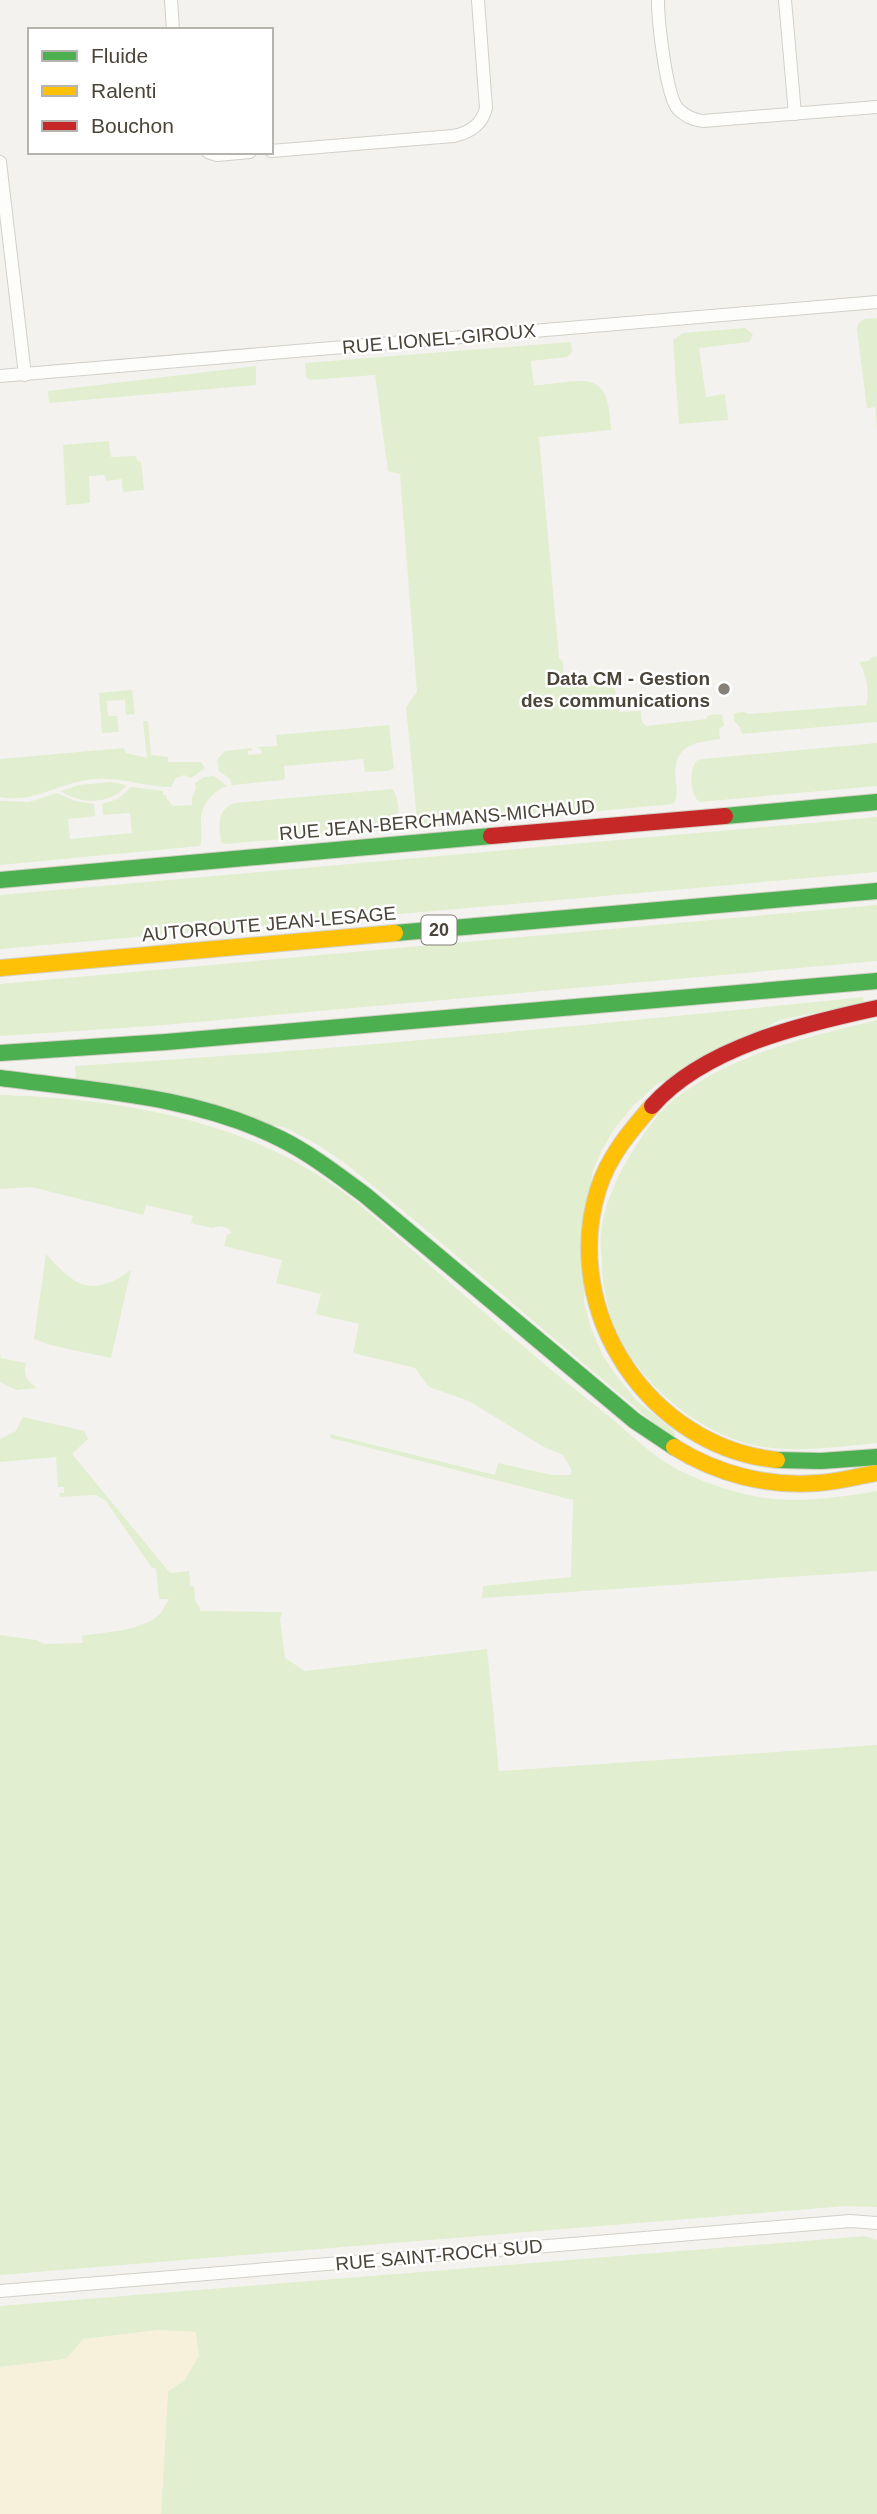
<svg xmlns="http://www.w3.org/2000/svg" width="877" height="2514" font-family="Arial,sans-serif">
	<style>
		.green { fill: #e1eecf }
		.sand { fill: #f7f0da }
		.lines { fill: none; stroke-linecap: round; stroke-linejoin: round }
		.street-casing { stroke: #d2d0cb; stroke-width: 14 }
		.fast-casing { stroke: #d3cfc5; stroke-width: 18 }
		.slow-casing { stroke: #d3cfc5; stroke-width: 18 }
		.jam-casing { stroke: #d3cfc5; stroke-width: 18 }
		.street { stroke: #fdfdfc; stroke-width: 12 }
		.fast { stroke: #4caf50; stroke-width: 16 }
		.slow { stroke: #ffc107; stroke-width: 16 }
		.jam { stroke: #c62828; stroke-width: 16 }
		.poi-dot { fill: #868178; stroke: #fff; stroke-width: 2.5 }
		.labels { text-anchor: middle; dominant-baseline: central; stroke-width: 5; stroke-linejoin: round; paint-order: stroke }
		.shield { fill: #fff; stroke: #817c74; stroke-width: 2 }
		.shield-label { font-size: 18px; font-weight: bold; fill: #4b4439 }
		.street-label { font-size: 19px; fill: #4b4439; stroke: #fff }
		.poi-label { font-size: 19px; font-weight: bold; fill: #4b4439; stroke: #fff; text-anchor: end }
	</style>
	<rect width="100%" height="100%" fill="#f4f2ee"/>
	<g class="green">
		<path d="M 877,318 L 877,429 L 875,407 L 867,408 L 857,329 L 858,324 L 864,319 Z"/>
		<path d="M 745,328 L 753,335 L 749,342 L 699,348 L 706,397 L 725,394 L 728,420 L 679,424 L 673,340 L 683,333 Z"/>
		<path d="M 571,342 L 572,352 L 567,357 L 531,361 L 534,385 C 583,383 609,364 611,430 L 539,437 L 559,658 L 563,662 L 564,681 L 569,684 L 587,681 L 590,686 L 614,683 L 619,712 L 641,711 L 642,722 L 646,726 L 706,719 L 708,715 L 722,714 L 724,726 L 719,729 L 720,739 C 689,743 672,747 676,783 C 677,791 678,797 673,804 L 429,827 L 420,824 L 417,819 L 406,707 L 417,692 L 400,474 L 388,471 L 375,375 L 310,380 L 306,377 L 305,363 Z"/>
		<path d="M 256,366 L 256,385 L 49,403 L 48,391 Z"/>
		<path d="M 109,441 L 111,457 L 136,456 L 137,461 L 141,462 L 144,490 L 123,492 L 122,479 L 106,481 L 105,475 L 89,476 L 90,503 L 66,505 L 63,445 Z"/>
		<path d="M 877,656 L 877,722 L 742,734 L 740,727 L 734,721 L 734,713 L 744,712 L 749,714 L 866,705 C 870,692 866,673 859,662 L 868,661 L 872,657 Z"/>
		<path d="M 132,690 L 135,714 L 126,715 L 125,700 L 107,701 L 108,716 L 117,716 L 119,732 L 102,733 L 99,693 Z"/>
		<path d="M 143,721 L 148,721 L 151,755 L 168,757 L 168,762 L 201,762 L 205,768 L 191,778 L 184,775 L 176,778 L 171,787 C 146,787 121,777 95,779 C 62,781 34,804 0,797 L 0,759 L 124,748 L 126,753 L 147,758 Z"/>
		<path d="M 389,725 L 394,768 L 388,771 L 365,772 L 363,759 L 284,766 L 285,778 L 283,780 L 232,785 L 230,779 L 219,771 L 217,760 L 225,751 L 252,748 L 252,750 L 248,751 L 248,755 L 262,754 L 261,749 L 257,747 L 277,746 L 276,735 Z"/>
		<path d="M 877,743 L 877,786 L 699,802 C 690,794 689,771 696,761 L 702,759 Z"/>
		<path d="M 214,776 L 227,786 C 212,792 200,805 201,822 C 201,831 203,838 200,846 L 0,865 L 0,801 L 29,802 L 57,793 L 75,801 L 94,804 L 95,816 L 68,819 L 70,839 L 132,833 L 130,813 L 103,815 L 102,804 L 118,799 L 131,787 L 163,791 L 163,795 L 167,796 L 166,798 L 173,806 L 192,805 L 192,798 L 196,788 L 195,783 L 204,777 Z"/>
		<path d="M 110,782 L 127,785 C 111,805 81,805 61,791 L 79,785 Z"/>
		<path d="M 392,789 C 399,796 399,814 398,824 L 387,830 L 225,844 L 221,842 C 219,825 216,811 234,803 Z"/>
		<path d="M 877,817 L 877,872 L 0,949 L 0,895 Z"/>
		<path d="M 877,905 L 877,961 L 152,1026 L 0,1036 L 0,984 Z"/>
		<path d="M 863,997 L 864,1003 L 780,1020 L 656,1085 L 633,1106 L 614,1129 L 601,1152 L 592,1173 L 584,1303 L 591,1328 L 603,1356 L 616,1375 L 636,1400 L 675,1432 L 674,1440 L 419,1224 L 350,1167 L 320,1146 L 286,1128 L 76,1079 L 75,1066 C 338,1050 601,1024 863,997 Z"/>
		<path d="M 877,1020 L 877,1443 C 831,1447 781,1456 736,1440 C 679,1419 624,1367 608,1307 C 604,1292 602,1275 602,1260 C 601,1252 600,1242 601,1234 C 604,1203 619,1172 636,1146 C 647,1129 660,1110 676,1098 C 734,1053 808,1037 877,1020 Z"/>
		<path d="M 0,1095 C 111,1098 230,1117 324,1179 C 358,1200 388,1230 419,1256 C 479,1308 538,1361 601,1410 C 622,1426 640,1445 662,1460 C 688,1478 735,1494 766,1498 C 802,1503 842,1497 877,1491 L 877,1571 L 482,1598 L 483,1586 L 571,1577 L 573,1500 L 331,1438 L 330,1434 L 495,1475 L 498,1463 L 552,1475 L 571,1475 L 571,1469 L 563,1455 L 544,1447 L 469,1401 L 429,1387 L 415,1368 L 353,1353 L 359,1324 L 316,1314 L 321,1294 L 276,1283 L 282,1260 L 224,1246 L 227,1235 L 232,1233 L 228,1228 L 221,1226 L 212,1228 L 191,1223 L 193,1216 L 146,1205 L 143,1215 L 31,1187 L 0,1189 Z"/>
		<path d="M 46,1254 C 75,1287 92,1298 131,1270 L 111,1358 L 50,1345 L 34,1339 Z"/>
		<path d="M 0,1353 L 1,1358 L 26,1363 C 22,1375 28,1382 37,1388 L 16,1390 L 0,1382 Z"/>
		<path d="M 23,1417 L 84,1431 L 88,1439 L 72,1454 L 170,1573 L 189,1571 L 190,1586 L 194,1586 L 195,1600 L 201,1611 L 282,1612 L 280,1619 L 285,1658 L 305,1671 L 487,1649 L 499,1771 L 877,1745 L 877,2207 L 846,2206 L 0,2275 L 0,1635 L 36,1640 L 44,1644 L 83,1643 L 82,1636 C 105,1632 142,1631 160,1614 C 164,1610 166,1603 169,1599 L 159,1599 L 156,1568 L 152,1568 L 106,1501 L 96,1495 L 60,1497 L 59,1493 L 64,1493 L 64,1487 L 58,1487 L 56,1457 L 0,1462 L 0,1439 L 16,1431 Z"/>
		<path d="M 866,2236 L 877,2240 L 877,2514 L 161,2514 L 168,2391 L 185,2380 L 160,2330 L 84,2339 L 66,2359 L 0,2367 L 0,2306 Z"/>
	</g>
	<path class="sand" d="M 160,2330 L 196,2332 L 199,2356 L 185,2380 L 168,2391 L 161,2514 L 0,2514 L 0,2367 L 66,2359 L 83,2339 Z"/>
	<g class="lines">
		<defs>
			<g id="street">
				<path d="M 171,0 L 173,30"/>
				<path d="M 658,0 C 658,20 666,96 678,109 C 685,116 694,120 703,121 L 877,107"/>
				<path d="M 785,0 L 795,114"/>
				<path d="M 271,151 L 453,136 C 469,133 482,125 486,108 L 478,0"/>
				<path d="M 208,152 L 217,155 L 250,152"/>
				<path d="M 0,162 L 25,375"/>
				<path d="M 0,376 L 877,302"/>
				<path d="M 0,2291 L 850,2221 L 877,2223"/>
			</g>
			<g id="fast">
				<path d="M 725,816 L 877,802"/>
				<path d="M 0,880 L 491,836"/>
				<path d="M 395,933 L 877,891"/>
				<path d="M 0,1053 L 166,1042 L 877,981"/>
				<path d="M 0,1078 C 95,1091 194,1095 281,1139 C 311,1154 338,1175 365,1195 L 635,1421 L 674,1447"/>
				<path d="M 777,1460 L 821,1461 L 877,1457"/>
			</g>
			<g id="slow">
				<path d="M 0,968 L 395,933"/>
				<path d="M 652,1106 C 630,1131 608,1157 598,1190 C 560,1313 650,1447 777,1460"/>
				<path d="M 674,1447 C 717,1474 767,1487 818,1483 C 838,1482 858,1476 877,1473"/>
			</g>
			<g id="jam">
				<path d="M 491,836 L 725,816"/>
				<path d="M 652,1106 C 704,1047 803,1024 877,1008"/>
			</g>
		</defs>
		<use href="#street" class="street-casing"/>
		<use href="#fast" class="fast-casing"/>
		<use href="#slow" class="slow-casing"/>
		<use href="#jam" class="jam-casing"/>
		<use href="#street" class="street"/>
		<use href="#fast" class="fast"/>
		<use href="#slow" class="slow"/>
		<use href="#jam" class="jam"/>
	</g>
	<circle class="poi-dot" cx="724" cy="689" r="7"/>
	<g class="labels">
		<rect class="shield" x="421.5" y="915.5" width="35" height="29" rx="5"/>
		<g class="shield-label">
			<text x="439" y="930">20</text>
		</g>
		<g class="street-label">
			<text transform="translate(439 339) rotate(-5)">RUE LIONEL-GIROUX</text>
			<text transform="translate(437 820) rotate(-5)">RUE JEAN-BERCHMANS-MICHAUD</text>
			<text transform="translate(269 924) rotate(-5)">AUTOROUTE JEAN-LESAGE</text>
			<text transform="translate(439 2255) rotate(-5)">RUE SAINT-ROCH SUD</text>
		</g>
		<g class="poi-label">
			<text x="710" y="678">Data CM - Gestion<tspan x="710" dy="22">des communications</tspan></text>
		</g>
	</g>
	<rect x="28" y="28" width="245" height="126" fill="#ffffff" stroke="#b7b4b0" stroke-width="2"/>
	<rect x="42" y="51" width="35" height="10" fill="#4caf50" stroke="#b7b4b0" stroke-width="2"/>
	<text x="91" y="63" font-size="21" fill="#4b4439">Fluide</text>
	<rect x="42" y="86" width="35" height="10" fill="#ffc107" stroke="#b7b4b0" stroke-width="2"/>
	<text x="91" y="98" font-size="21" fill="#4b4439">Ralenti</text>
	<rect x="42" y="121" width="35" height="10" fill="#c62828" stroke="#b7b4b0" stroke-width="2"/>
	<text x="91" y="133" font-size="21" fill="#4b4439">Bouchon</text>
</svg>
